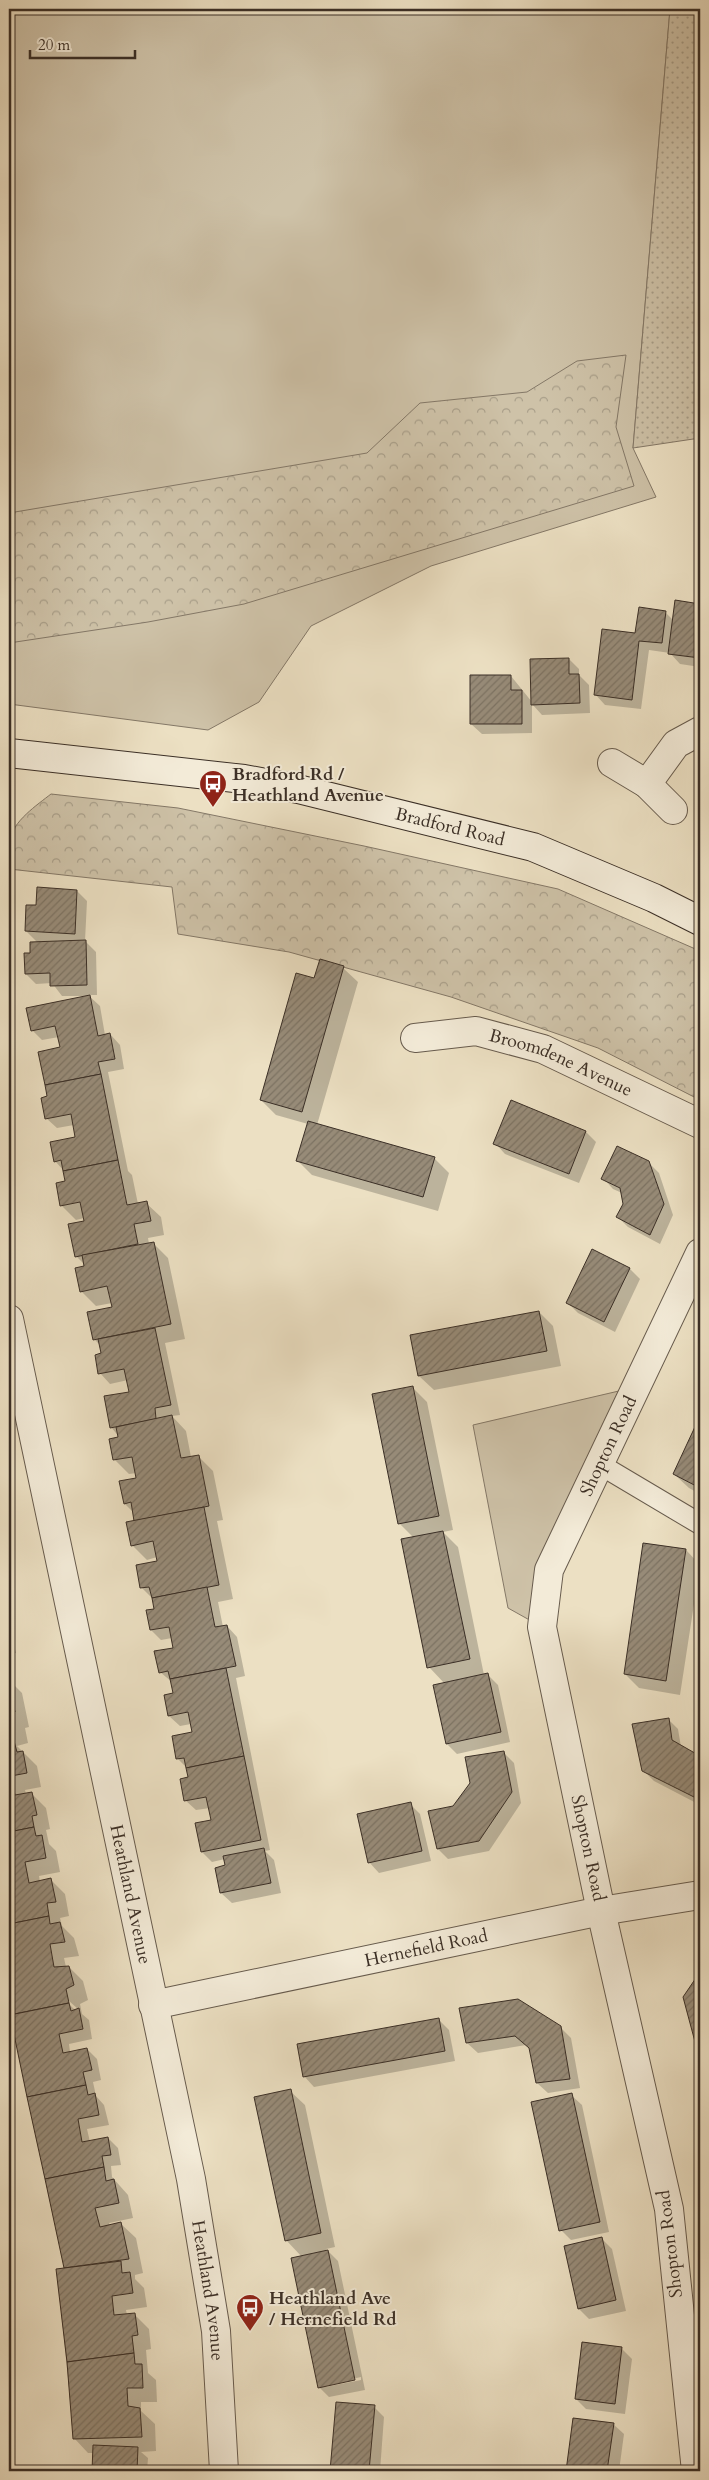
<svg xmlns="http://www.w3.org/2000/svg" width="709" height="2480" font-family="Cardo,serif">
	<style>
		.grass { fill: #cec2a8; stroke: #847867 }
		.forest { fill: url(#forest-crowns); stroke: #847867 }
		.garden { fill: url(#garden-dots); stroke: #847867 }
		.shadow { fill: #0003; fill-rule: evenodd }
		.building { fill: url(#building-hatch); stroke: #3b2f26 }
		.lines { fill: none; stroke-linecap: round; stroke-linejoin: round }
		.service-casing { stroke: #675b4d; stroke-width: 22 }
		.minor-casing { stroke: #675b4d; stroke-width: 30 }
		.tertiary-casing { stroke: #675b4d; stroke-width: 30 }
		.secondary-casing { stroke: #3b2f26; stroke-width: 30 }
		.service { stroke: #f3ebd8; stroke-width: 20 }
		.minor { stroke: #f3ebd8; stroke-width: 28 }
		.tertiary { stroke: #f3ebd8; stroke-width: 28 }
		.secondary { stroke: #f3ebd8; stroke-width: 28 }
		.labels { text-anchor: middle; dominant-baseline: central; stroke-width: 4; stroke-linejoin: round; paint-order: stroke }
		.poi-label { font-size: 18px; font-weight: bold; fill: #3b2f26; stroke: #f3ebd8; text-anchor: start }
		.street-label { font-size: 18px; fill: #3b2f26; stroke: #f3ebd8 }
	</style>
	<defs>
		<pattern id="forest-crowns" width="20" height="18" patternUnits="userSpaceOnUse" patternTransform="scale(1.25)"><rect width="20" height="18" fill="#cec2a8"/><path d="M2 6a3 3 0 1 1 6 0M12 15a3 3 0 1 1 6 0" fill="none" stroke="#a89e89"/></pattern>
		<pattern id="garden-dots" width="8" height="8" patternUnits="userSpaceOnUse" patternTransform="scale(1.25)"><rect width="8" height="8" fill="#cec2a8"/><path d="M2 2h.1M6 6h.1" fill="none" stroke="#a89e89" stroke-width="1.8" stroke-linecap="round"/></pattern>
		<pattern id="building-hatch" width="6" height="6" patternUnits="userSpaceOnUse" patternTransform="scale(1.25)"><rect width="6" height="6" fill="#978b78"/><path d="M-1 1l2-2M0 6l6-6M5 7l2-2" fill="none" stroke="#7c7262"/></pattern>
	</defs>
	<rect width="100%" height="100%" fill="#ece0c3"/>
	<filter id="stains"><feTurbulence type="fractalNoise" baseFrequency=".004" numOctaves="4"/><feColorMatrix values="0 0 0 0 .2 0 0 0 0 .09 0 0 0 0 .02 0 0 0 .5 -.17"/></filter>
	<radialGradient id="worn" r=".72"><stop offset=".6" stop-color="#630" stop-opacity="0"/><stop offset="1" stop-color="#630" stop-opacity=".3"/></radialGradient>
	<g class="grass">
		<path d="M 9,9 L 670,9 L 633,448 L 656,497 L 431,566 L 311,626 L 259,702 L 208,730 L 9,704 Z"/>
		<path d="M 636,1387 L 549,1570 L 542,1627 L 508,1608 L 473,1425 Z"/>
	</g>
	<g class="forest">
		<path d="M 626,355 L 616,427 L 634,486 L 244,604 L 148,622 L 9,643 L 9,513 L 367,453 L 420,403 L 527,392 L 577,361 Z"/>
		<path d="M 51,794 L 178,808 L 364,846 L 558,889 L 700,951 L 700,1100 L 598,1048 L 451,997 L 289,952 L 178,934 L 172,887 L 9,869 C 9,860 7,849 9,841 C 13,821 37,805 51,794 Z"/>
	</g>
	<path class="garden" d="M 670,9 L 700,9 L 700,438 L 633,448 Z"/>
	<g class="shadow">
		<path d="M 676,602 L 700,605 L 700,667 L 680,664 L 670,653 L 649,650 L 641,709 L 605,705 L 595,694 L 636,634 L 665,612 L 674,621 Z"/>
		<path d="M 569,659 L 579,669 L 579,675 L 589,685 L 590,713 L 542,715 L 532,704 L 532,733 L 482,734 L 471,724 L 511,676 L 532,702 Z"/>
		<path d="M 77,891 L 87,901 L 85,941 L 96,952 L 97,995 L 88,995 L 100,1006 L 105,1035 L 110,1034 L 120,1045 L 124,1069 L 108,1072 L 128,1171 L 132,1175 L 138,1204 L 146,1203 L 161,1217 L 164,1235 L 148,1238 L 149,1244 L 153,1243 L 168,1258 L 185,1339 L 165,1343 L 180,1415 L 172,1416 L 186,1431 L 191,1457 L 198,1456 L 213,1471 L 223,1520 L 217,1521 L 233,1599 L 218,1602 L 223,1627 L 227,1626 L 237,1637 L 245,1676 L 236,1678 L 270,1850 L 265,1851 L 274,1860 L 281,1893 L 232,1903 L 221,1893 L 216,1869 L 226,1866 L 225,1859 L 212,1862 L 202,1852 L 212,1821 L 210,1808 L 196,1810 L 185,1800 L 190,1778 L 188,1769 L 178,1759 L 193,1733 L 191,1724 L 180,1726 L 169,1716 L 165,1696 L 174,1694 L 172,1682 L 160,1672 L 174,1649 L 172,1638 L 161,1640 L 151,1630 L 155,1609 L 153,1599 L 142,1588 L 158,1562 L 157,1557 L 147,1560 L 132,1545 L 136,1522 L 134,1513 L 125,1504 L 138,1479 L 137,1473 L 129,1474 L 115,1460 L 111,1440 L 120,1438 L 111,1427 L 130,1393 L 128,1380 L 110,1384 L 100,1373 L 103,1354 L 101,1346 L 94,1339 L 113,1308 L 112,1303 L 96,1306 L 81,1291 L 87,1267 L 76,1256 L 85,1222 L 84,1218 L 76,1220 L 61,1205 L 67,1182 L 64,1171 L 55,1161 L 77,1138 L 74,1125 L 57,1128 L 46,1118 L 49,1097 L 61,1048 L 59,1037 L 42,1040 L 32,1030 L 88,996 L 62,996 L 52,983 L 36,984 L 26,974 L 31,954 L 38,943 L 26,931 L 37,906 Z"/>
		<path d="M 343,968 L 358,982 L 317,1125 L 434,1158 L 449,1173 L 438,1211 L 312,1175 L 297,1160 L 308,1124 L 276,1115 L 261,1100 L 315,980 Z"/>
		<path d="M 586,1132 L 596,1142 L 579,1183 L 505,1154 L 495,1143 Z"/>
		<path d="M 648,1162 L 659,1173 L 673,1215 L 660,1244 L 628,1227 L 618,1217 L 624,1204 L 622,1193 L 613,1189 L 603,1178 Z"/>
		<path d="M 593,1251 L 630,1269 L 640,1279 L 615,1332 L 578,1313 L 568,1303 Z"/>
		<path d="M 539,1312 L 553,1326 L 561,1366 L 434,1390 L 419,1376 Z"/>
		<path d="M 412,1387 L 427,1402 L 453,1530 L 443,1532 L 458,1547 L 484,1675 L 487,1674 L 498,1685 L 510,1742 L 457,1754 L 447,1744 L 445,1684 L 429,1667 L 414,1538 L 399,1523 Z"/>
		<path d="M 700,1419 L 700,1494 L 689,1488 L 674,1474 Z"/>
		<path d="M 686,1550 L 700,1565 L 680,1695 L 639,1688 L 625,1674 Z"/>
		<path d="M 9,1628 L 16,1653 L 9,1654 Z"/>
		<path d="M 9,1671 L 13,1676 L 15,1686 L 22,1693 L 29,1727 L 25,1728 L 28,1743 L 17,1746 L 37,1766 L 41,1787 L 25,1790 L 26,1794 L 31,1793 L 46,1808 L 50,1829 L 46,1830 L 49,1844 L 56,1851 L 60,1872 L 39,1876 L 40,1882 L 50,1879 L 65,1894 L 69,1916 L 60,1918 L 62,1926 L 74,1938 L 79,1956 L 64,1958 L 66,1967 L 69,1967 L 83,1981 L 88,2000 L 80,2004 L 82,2014 L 89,2020 L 92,2039 L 69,2044 L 70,2052 L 87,2049 L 97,2059 L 101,2080 L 93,2082 L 96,2096 L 104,2105 L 109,2125 L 87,2129 L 90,2142 L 108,2138 L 118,2148 L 121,2165 L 111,2166 L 112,2177 L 128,2195 L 133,2218 L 109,2223 L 110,2226 L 121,2224 L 136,2238 L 143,2273 L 135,2275 L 135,2279 L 144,2288 L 147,2307 L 126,2310 L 127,2315 L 134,2314 L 149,2329 L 151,2349 L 146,2350 L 148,2373 L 156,2380 L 157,2402 L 141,2402 L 141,2411 L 155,2424 L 156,2451 L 141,2452 L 148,2458 L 147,2471 L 93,2471 L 94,2453 L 88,2453 L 74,2438 L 57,2270 L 65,2269 L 14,2027 L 9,2022 ZM 68,2000 L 79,2010 L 75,2010 L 68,2003 Z"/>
		<path d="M 668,1719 L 678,1729 L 681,1747 L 700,1757 L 700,1805 L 654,1781 L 643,1770 Z"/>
		<path d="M 504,1753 L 514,1763 L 521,1803 L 489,1851 L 448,1859 L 438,1849 L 454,1807 Z"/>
		<path d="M 410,1804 L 420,1814 L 431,1861 L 379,1873 L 369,1862 Z"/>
		<path d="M 700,1975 L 700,2053 L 684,1998 Z"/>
		<path d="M 439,2020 L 449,2030 L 455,2061 L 314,2087 L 304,2076 Z"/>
		<path d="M 560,2027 L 571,2038 L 580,2088 L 548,2093 L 537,2083 L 531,2050 L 526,2045 L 478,2053 L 467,2043 Z"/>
		<path d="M 290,2091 L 305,2105 L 335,2247 L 326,2249 L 338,2261 L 365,2390 L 329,2397 L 319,2387 L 302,2257 L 286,2240 ZM 361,2377 L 361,2380 L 325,2387 L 325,2385 Z"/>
		<path d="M 571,2095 L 582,2105 L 609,2232 L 571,2240 L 561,2230 Z"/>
		<path d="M 602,2239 L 612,2249 L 626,2311 L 589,2319 L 579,2309 Z"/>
		<path d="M 622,2349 L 632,2359 L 625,2414 L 586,2409 L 576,2399 Z"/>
		<path d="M 337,2403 L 374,2407 L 384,2417 L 380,2471 L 332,2471 Z"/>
		<path d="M 575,2419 L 613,2424 L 624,2434 L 619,2471 L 567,2471 Z"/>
	</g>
	<g class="building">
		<path d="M 675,600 L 700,604 L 700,658 L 668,654 Z"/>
		<path d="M 639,607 L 666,611 L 662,643 L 639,641 L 632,700 L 594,695 L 602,629 L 635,633 Z"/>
		<path d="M 569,658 L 569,674 L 579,674 L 580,703 L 531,705 L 530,659 Z"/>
		<path d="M 470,675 L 511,675 L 511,690 L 522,690 L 522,724 L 470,724 Z"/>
		<path d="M 37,887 L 77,890 L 75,934 L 25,931 L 26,905 L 36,905 Z"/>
		<path d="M 86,940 L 87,985 L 50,986 L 50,973 L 25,974 L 24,953 L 30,953 L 30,942 Z"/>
		<path d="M 320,959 L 344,966 L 302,1112 L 260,1100 L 296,973 L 314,978 Z"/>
		<path d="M 90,995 L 98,1036 L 110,1033 L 115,1059 L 98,1062 L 101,1074 L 45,1085 L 38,1052 L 60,1047 L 55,1026 L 31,1031 L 26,1008 Z"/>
		<path d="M 101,1074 L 118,1160 L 63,1171 L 61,1160 L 54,1162 L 50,1142 L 75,1137 L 71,1114 L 45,1119 L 41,1098 L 47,1096 L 45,1085 Z"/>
		<path d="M 511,1100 L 586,1131 L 569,1174 L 493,1144 Z"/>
		<path d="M 308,1121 L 435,1157 L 423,1197 L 296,1161 Z"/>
		<path d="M 617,1146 L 649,1161 L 664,1204 L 650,1235 L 616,1217 L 623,1204 L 620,1188 L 601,1179 Z"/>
		<path d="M 118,1160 L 127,1205 L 147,1201 L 151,1221 L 134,1224 L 138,1244 L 75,1257 L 68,1224 L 84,1221 L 80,1202 L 60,1206 L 56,1183 L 65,1181 L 63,1171 Z"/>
		<path d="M 154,1242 L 171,1324 L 93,1340 L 87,1312 L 112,1307 L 107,1286 L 80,1292 L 75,1268 L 84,1266 L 82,1255 Z"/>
		<path d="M 592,1249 L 630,1268 L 604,1322 L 566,1303 Z"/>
		<path d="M 539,1311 L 547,1351 L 418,1376 L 410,1335 Z"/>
		<path d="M 155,1328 L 171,1405 L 155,1408 L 156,1419 L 110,1428 L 104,1396 L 129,1392 L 124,1369 L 98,1374 L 95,1355 L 101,1353 L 98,1339 Z"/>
		<path d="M 413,1386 L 439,1516 L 398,1524 L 372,1394 Z"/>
		<path d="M 172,1415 L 181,1458 L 199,1455 L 209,1506 L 134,1521 L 131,1502 L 124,1504 L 119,1481 L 136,1478 L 132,1457 L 113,1460 L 109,1439 L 118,1437 L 116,1427 Z"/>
		<path d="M 700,1416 L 700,1488 L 673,1474 Z"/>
		<path d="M 204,1507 L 219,1585 L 152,1598 L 149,1587 L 140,1588 L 136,1565 L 157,1561 L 153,1541 L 131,1546 L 126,1522 Z"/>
		<path d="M 443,1531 L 470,1659 L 427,1668 L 401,1539 Z"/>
		<path d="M 643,1543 L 686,1549 L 666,1681 L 624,1674 Z"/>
		<path d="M 207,1587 L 215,1627 L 227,1625 L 236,1666 L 170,1679 L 168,1671 L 159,1673 L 154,1651 L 173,1648 L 169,1627 L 150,1630 L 146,1610 L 154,1609 L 152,1598 Z"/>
		<path d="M 226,1668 L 244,1756 L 186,1768 L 184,1758 L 176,1759 L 172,1736 L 192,1732 L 188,1712 L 168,1716 L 164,1695 L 173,1693 L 170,1679 Z"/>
		<path d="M 488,1673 L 501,1732 L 446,1744 L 433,1685 Z"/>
		<path d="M 9,1682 L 15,1712 L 11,1714 L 14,1729 L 9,1730 Z"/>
		<path d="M 669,1718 L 672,1740 L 700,1756 L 700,1798 L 696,1798 L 642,1771 L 632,1724 Z"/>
		<path d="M 14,1741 L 17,1752 L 23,1751 L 27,1773 L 11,1776 L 15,1795 L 32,1792 L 37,1815 L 32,1816 L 34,1827 L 9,1832 L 9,1742 Z"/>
		<path d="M 504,1751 L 512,1792 L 479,1841 L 437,1849 L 428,1811 L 453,1806 L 470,1783 L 465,1757 Z"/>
		<path d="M 244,1756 L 261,1840 L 201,1852 L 195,1823 L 211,1820 L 206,1797 L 184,1801 L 180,1779 L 188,1777 L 186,1768 Z"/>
		<path d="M 411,1802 L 422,1851 L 368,1863 L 357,1814 Z"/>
		<path d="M 34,1827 L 36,1836 L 42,1835 L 46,1858 L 25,1862 L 29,1883 L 51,1878 L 56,1902 L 47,1903 L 49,1916 L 9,1924 L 9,1832 Z"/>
		<path d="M 264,1848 L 271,1883 L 220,1893 L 215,1868 L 225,1865 L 223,1856 Z"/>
		<path d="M 49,1916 L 50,1924 L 60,1922 L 65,1942 L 50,1944 L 54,1967 L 69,1966 L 74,1985 L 66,1989 L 69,2003 L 9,2015 L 9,1924 Z"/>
		<path d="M 700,1972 L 700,2052 L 698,2053 L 683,1997 Z"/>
		<path d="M 518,1999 L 561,2026 L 570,2079 L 536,2083 L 529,2048 L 515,2036 L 466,2043 L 459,2008 Z"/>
		<path d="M 69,2003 L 71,2011 L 79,2008 L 83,2029 L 59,2034 L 63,2053 L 87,2048 L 92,2070 L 83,2072 L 86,2085 L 27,2097 L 10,2015 Z"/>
		<path d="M 439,2018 L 445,2051 L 303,2077 L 297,2044 Z"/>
		<path d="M 86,2085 L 88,2095 L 95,2093 L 99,2115 L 78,2119 L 82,2142 L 108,2137 L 111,2155 L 102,2156 L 104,2167 L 45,2179 L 27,2097 Z"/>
		<path d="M 291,2089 L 321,2233 L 285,2241 L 254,2097 Z"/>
		<path d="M 572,2093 L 600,2222 L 559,2231 L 531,2102 Z"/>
		<path d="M 104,2167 L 106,2181 L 114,2179 L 119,2203 L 95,2208 L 100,2227 L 121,2222 L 129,2259 L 64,2268 L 45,2179 Z"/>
		<path d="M 602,2237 L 616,2300 L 578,2309 L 564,2246 Z"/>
		<path d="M 328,2250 L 355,2380 L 318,2388 L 291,2258 Z"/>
		<path d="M 121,2261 L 122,2273 L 130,2272 L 133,2293 L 112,2296 L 114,2315 L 135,2313 L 138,2335 L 132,2336 L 134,2353 L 67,2362 L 56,2269 Z"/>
		<path d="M 582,2342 L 622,2347 L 615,2404 L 575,2399 Z"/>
		<path d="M 134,2353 L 135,2364 L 142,2364 L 143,2388 L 127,2388 L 128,2406 L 140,2408 L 142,2437 L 73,2439 L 67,2362 Z"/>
		<path d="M 336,2402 L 375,2405 L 369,2471 L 330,2471 Z"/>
		<path d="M 573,2418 L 614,2423 L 607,2471 L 566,2471 Z"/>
		<path d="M 93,2445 L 138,2447 L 137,2471 L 92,2471 Z"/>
	</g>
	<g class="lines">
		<defs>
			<path id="service" d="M 599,1464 L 700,1524"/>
			<g id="minor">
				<path d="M 612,763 L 647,784 L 673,810"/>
				<path d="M 647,784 L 676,744 L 700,731"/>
				<path id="s1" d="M 415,1038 L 476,1031 L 543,1049 L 700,1124"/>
				<path id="s2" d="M 153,2005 L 601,1911 L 700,1895"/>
				<path id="s3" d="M 696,2471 L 669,2209 L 601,1911 L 542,1627 L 549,1570 L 700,1253"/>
			</g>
			<g id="tertiary">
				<path id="s4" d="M 9,1319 L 191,2179 L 216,2331 L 224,2471"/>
			</g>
			<g id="secondary">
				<path id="s5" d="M 9,753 L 244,779 L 298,789 L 533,847 L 654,898 L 700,921"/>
			</g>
		</defs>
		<use href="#service" class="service-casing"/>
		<use href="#minor" class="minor-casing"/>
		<use href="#tertiary" class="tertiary-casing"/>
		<use href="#secondary" class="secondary-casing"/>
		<use href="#service" class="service"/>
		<use href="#minor" class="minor"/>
		<use href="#tertiary" class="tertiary"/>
		<use href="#secondary" class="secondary"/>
	</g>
	<defs>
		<symbol id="bus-pin" viewBox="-11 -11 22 30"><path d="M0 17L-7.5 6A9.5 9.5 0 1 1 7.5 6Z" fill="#8f2418" stroke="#f3ebd8"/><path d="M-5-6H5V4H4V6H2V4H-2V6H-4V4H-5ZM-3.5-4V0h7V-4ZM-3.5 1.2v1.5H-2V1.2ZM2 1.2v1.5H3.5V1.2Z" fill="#fff"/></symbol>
	</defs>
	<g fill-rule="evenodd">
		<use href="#bus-pin" x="197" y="768" width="32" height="43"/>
		<use href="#bus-pin" x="234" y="2292" width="32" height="43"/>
	</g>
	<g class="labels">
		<g class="poi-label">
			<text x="232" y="774">Bradford Rd /<tspan x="232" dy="21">Heathland Avenue</tspan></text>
			<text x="269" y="2298">Heathland Ave<tspan x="269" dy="21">/ Hernefield Rd</tspan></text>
		</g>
		<g class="street-label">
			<text stroke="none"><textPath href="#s5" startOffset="448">Bradford Road</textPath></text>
			<text stroke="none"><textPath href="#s1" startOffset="152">Broomdene Avenue</textPath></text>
			<text stroke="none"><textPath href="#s3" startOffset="1054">Shopton Road</textPath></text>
			<text transform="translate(588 1848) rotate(78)">Shopton Road</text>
			<text stroke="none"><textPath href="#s4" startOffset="588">Heathland Avenue</textPath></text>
			<text stroke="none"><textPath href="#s2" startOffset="279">Hernefield Road</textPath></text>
			<text transform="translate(670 2244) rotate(-97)">Shopton Road</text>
			<text stroke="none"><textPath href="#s4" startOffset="992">Heathland Avenue</textPath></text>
		</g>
	</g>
	<rect width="709" height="2480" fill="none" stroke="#ece0c3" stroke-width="30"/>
	<rect x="10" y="10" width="689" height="2460" fill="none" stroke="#3b2f26" stroke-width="2.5"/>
	<rect x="15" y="15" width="679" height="2450" fill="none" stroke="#3b2f26"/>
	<path d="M30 50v8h105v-8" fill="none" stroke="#3b2f26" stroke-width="2.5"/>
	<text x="38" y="50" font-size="15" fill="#3b2f26" stroke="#f3ebd8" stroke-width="4" paint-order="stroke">20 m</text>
	<rect width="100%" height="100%" filter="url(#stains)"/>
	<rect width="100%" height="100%" fill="url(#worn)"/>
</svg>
